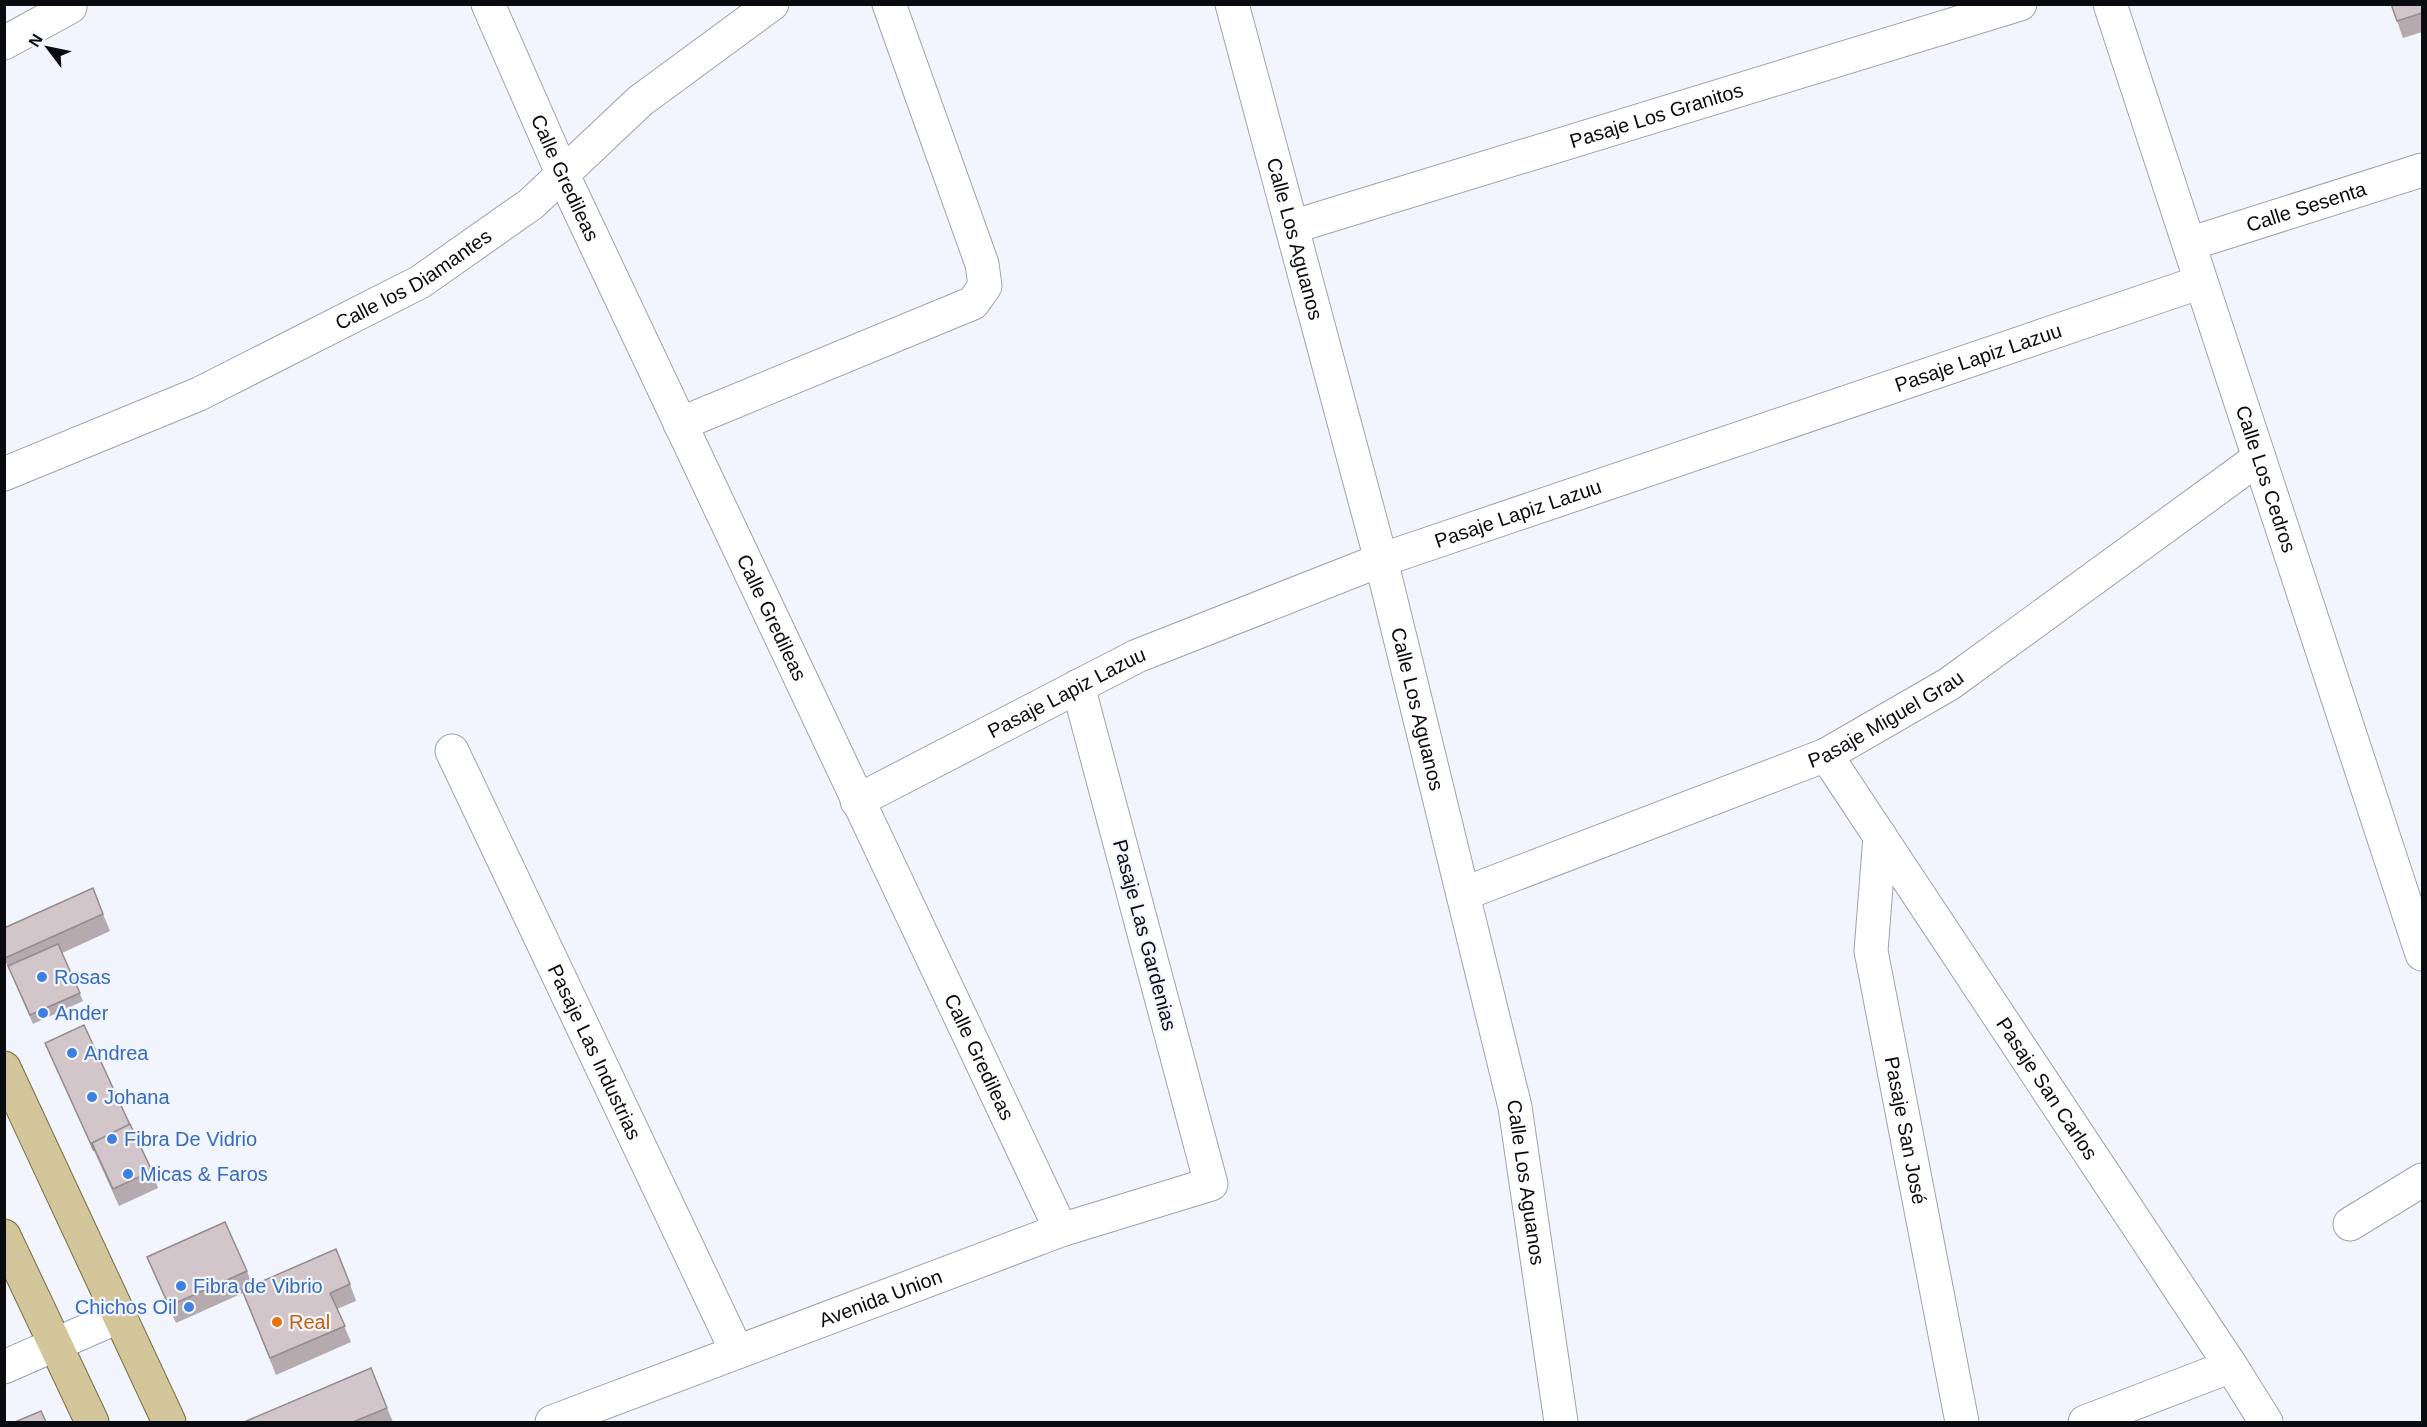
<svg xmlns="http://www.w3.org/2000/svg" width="2427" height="1427" font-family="Arial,sans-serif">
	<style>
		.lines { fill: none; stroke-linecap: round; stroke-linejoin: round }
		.minor-casing { stroke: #9ea2ac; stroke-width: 35 }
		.major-casing { stroke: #786c3d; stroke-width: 35 }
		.minor { stroke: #fff; stroke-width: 33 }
		.major { stroke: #d2c69a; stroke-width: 33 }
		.wall { fill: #b5aaae }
		.building { fill: #d3c6ca; stroke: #948b8d; stroke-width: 1.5 }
		.shop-dot { fill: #3f7fe0; stroke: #f2f5fe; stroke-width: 2 }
		.food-dot { fill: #e8710a; stroke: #f2f5fe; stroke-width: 2 }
		.labels { text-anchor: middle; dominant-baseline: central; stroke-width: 4.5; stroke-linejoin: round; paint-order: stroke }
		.street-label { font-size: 20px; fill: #0a0b0f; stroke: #f2f5fe }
		.shop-label { font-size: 20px; fill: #366cbe; stroke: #f2f5fe; text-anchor: start }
		.food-label { font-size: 20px; fill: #c56008; stroke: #f2f5fe; text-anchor: start }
	</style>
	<rect width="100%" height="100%" fill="#f2f5fe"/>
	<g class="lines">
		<defs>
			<g id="minor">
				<path id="s1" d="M 488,4 L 563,175 L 1061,1230"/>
				<path id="s2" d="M 1232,4 L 1381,560 L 1515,1107 L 1561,1422"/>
				<path id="s3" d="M 2110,4 L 2422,954"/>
				<path d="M 4,43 L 70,7"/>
				<path id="s4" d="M 1292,227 L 2020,4"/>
				<path id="s5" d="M 2189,244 L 2422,170"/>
				<path d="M 680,424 L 973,303 L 985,286 L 982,264 L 889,4"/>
				<path id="s6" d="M 4,474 L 199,394 L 420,282 L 531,204 L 640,101 L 772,4"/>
				<path id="s7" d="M 452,751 L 737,1352"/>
				<path id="s8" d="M 1826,755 L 2231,1366 L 2266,1422"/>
				<path id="s9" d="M 857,801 L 1137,656 L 1381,560 L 2201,282"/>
				<path id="s10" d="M 1880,836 L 1871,951 L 1962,1422"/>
				<path id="s11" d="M 1463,894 L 1826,755 L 1949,684 L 2259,458"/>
				<path d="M 2350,1224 L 2422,1180"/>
				<path d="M 4,1367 L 120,1316"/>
				<path id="s12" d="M 552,1422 L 1061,1230 L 1211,1184 L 1078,686"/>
				<path d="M 2085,1422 L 2231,1366"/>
			</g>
			<g id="major">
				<path d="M 4,1068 L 169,1422"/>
				<path d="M 4,1236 L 92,1422"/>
			</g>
		</defs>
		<use href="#minor" class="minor-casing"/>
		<use href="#major" class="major-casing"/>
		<use href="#minor" class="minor"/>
		<use href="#major" class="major"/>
	</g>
	<g class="wall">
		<path d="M 2391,4 L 2422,4 L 2422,32 L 2403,38 Z"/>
		<path d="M 103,914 L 110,931 L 62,953 L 83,1001 L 33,1024 L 4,958 L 4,928 Z"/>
		<path d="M 45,1043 L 130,1125 L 152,1171 L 158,1188 L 119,1206 Z"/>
		<path d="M 147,1257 L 247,1271 L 252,1285 L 350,1284 L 356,1301 L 337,1309 L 351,1342 L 276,1375 L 243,1293 L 176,1323 L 154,1274 Z"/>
		<path d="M 387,1408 L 393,1422 L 244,1422 Z"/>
	</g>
	<g class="building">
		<path d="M 2391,4 L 2422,4 L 2422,13 L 2397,21 Z"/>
		<path d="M 93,888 L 103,914 L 5,958 L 4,956 L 4,928 Z"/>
		<path d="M 58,944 L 80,993 L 30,1015 L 8,966 Z"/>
		<path d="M 84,1025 L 130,1125 L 92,1143 L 94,1151 L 45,1043 Z"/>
		<path d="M 130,1124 L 152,1171 L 113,1189 L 92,1143 Z"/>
		<path d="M 225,1222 L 247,1271 L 169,1306 L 147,1257 Z"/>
		<path d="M 336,1249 L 350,1284 L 330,1293 L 345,1326 L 270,1358 L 242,1290 Z"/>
		<path d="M 371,1368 L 387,1408 L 353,1422 L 244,1422 Z"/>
		<path d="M 41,1411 L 46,1422 L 15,1422 Z"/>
	</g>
	<g class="shop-dot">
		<circle cx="42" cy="977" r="6"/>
		<circle cx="43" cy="1013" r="6"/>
		<circle cx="72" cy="1053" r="6"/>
		<circle cx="92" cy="1097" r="6"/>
		<circle cx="112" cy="1139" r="6"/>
		<circle cx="128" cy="1174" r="6"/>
		<circle cx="181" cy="1286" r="6"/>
		<circle cx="189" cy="1307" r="6"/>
	</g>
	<circle class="food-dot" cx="277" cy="1322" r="6"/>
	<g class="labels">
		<g class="street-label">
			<text stroke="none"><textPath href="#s4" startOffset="381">Pasaje Los Granitos</textPath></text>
			<text stroke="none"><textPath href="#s1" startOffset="190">Calle Gredileas</textPath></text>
			<text stroke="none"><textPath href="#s5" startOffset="123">Calle Sesenta</textPath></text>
			<text stroke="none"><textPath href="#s2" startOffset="243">Calle Los Aguanos</textPath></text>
			<text stroke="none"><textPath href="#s6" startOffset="454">Calle los Diamantes</textPath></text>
			<text stroke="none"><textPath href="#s9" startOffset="1208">Pasaje Lapiz Lazuu</textPath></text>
			<text stroke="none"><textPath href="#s3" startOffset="500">Calle Los Cedros</textPath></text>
			<text stroke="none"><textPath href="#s9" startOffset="722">Pasaje Lapiz Lazuu</textPath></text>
			<text stroke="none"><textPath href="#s1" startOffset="676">Calle Gredileas</textPath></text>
			<text stroke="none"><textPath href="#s9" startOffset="236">Pasaje Lapiz Lazuu</textPath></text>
			<text stroke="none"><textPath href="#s2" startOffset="729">Calle Los Aguanos</textPath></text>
			<text stroke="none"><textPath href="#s11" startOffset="458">Pasaje Miguel Grau</textPath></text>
			<text transform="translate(1145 935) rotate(75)">Pasaje Las Gardenias</text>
			<text stroke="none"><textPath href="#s7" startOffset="333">Pasaje Las Industrias</textPath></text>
			<text stroke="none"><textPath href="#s1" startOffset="1162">Calle Gredileas</textPath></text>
			<text stroke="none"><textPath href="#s8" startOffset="400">Pasaje San Carlos</textPath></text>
			<text stroke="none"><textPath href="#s10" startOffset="298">Pasaje San José</textPath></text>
			<text stroke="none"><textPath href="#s2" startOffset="1215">Calle Los Aguanos</textPath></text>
			<text stroke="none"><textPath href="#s12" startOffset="351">Avenida Union</textPath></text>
		</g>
		<g class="shop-label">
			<text x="54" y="977">Rosas</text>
			<text x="55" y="1013">Ander</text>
			<text x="84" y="1053">Andrea</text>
			<text x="104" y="1097">Johana</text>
			<text x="124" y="1139">Fibra De Vidrio</text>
			<text x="140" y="1174">Micas &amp; Faros</text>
			<text x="193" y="1286">Fibra de Vibrio</text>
			<text x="177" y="1307" text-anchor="end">Chichos Oil</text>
		</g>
		<g class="food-label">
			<text x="289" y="1322">Real</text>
		</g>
	</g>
	<rect width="2427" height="1427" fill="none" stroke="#0a0b0f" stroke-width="12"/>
	<g transform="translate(48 48) rotate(302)" stroke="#f2f5fe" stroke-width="4.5" paint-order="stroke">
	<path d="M0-4.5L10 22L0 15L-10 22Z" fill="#0a0b0f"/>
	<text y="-9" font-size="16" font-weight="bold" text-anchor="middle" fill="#0a0b0f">N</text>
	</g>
</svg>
